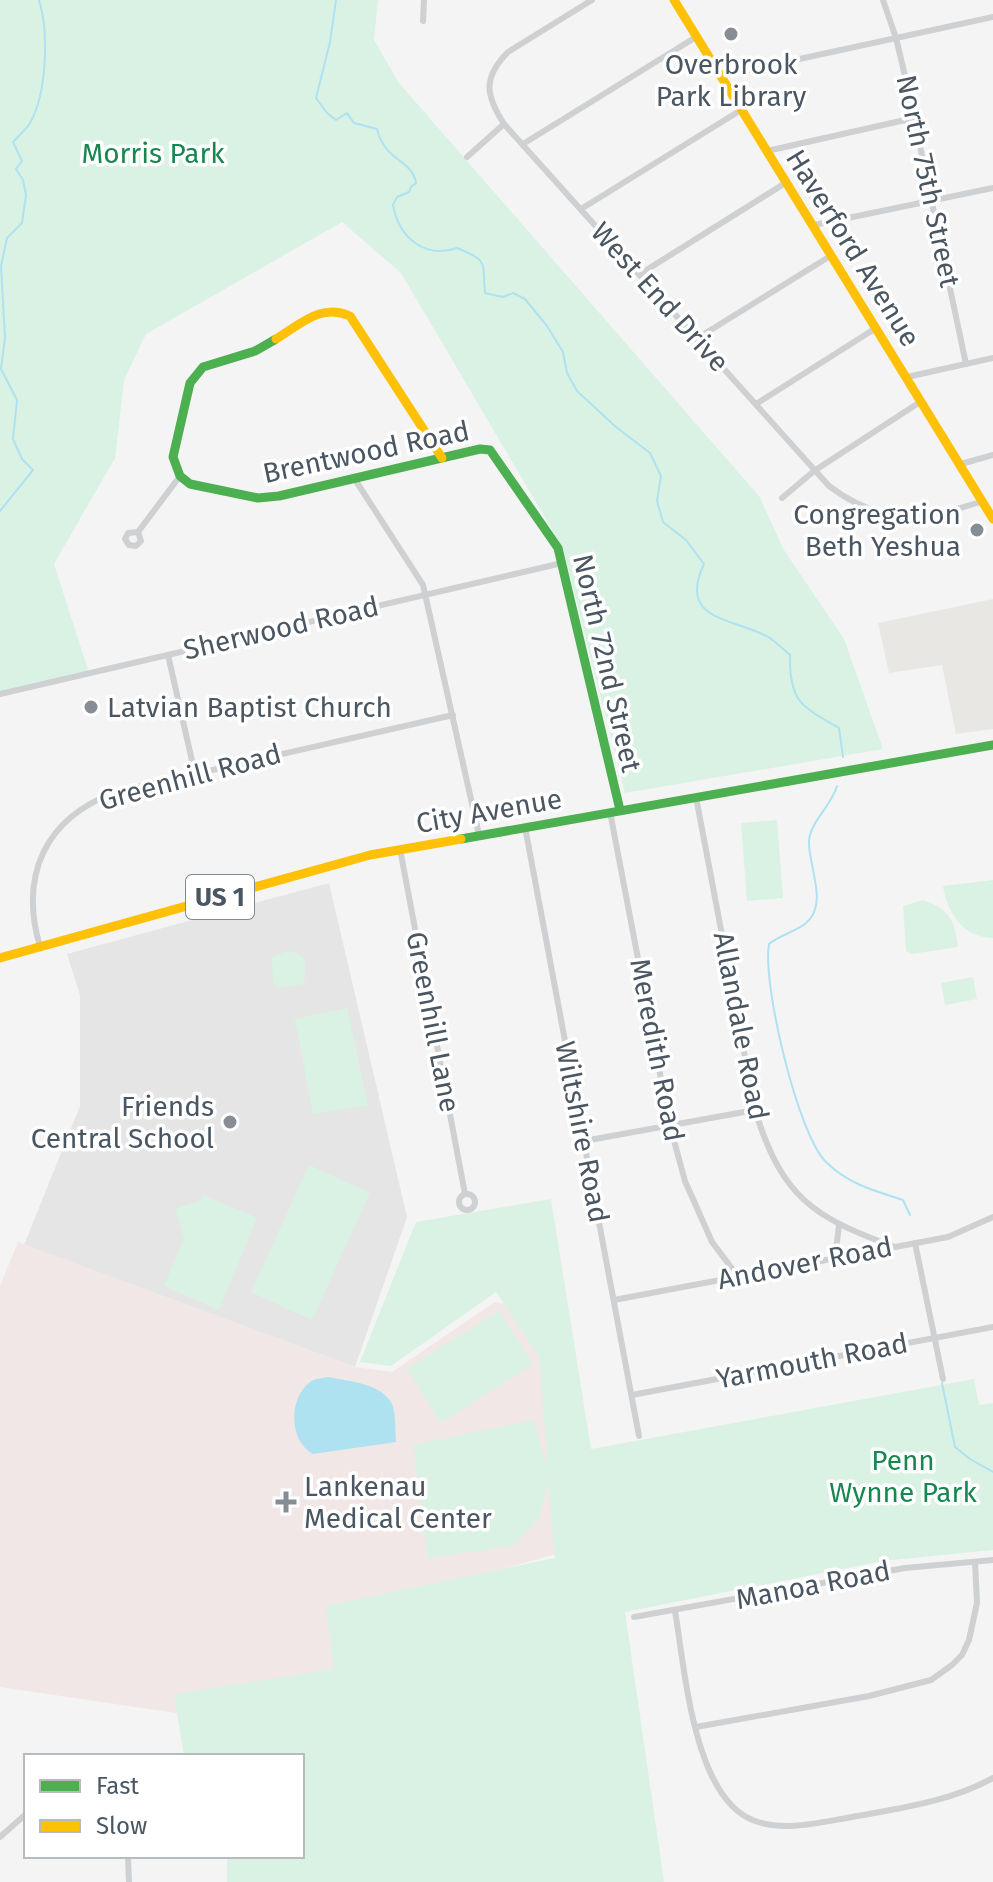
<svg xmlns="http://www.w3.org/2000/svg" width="993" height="1882" font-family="'Fira Sans',sans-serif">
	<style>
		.commercial { fill: #e8e7e3 }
		.education { fill: #e6e5e6 }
		.medical { fill: #f1e7e6 }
		.green { fill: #d9f2e3 }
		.water { fill: #aee2f0 }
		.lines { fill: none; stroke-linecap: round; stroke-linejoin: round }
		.stream { stroke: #aee2f0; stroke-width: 2 }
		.street { stroke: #ced0d2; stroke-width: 6 }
		.fast { stroke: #4caf50; stroke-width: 9 }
		.slow { stroke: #ffc107; stroke-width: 9 }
		.poi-dot { fill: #868d94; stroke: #fff; stroke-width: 3 }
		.labels { text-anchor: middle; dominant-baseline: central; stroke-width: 7; stroke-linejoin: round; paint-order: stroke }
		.shield { fill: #fff; stroke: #808990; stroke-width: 2 }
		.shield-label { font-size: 26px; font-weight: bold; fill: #4a5661 }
		.poi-label { font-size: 28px; fill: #4a5661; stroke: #fff; text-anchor: end }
		.park-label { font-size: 28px; fill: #17864f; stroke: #fff }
		.street-label { font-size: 28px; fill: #4a5661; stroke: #fff }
	</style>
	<rect width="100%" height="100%" fill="#f4f4f4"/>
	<path class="commercial" d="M 993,599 L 993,729 L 956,734 L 942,665 L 889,673 L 878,623 Z"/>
	<path class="education" d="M 329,883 L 407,1217 L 355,1367 L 24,1245 L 80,1106 L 80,995 L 67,954 Z"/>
	<path class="medical" d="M 18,1242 L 355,1367 L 392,1372 L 495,1302 L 547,1313 L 577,1548 L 336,1616 L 341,1679 L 176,1713 L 0,1687 L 0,1286 Z"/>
	<g class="green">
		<path d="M 0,0 L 378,0 L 374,40 L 399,83 L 759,496 L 784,550 L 844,639 L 883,749 L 625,793 L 563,548 L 401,273 L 342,222 L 146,334 L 124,380 L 115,458 L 54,564 L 89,673 L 0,692 Z"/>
		<path d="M 777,820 L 783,898 L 747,901 L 741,823 Z"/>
		<path d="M 993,880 L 993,938 C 964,938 947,913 943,886 Z"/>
		<path d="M 923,900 C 949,909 955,920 958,947 L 912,954 L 906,951 L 903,906 Z"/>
		<path d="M 287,951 C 309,952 306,967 304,984 L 279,988 L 273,983 L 272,957 Z"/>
		<path d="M 973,977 L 977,999 L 945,1005 L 941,983 Z"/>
		<path d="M 347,1008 L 368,1105 L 313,1114 L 295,1019 Z"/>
		<path d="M 309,1165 L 370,1193 L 312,1320 L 251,1292 Z"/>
		<path d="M 203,1195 L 257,1218 L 219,1310 L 164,1286 L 184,1238 L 175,1209 L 200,1201 Z"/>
		<path d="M 551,1199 L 591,1449 L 974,1379 L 979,1405 L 993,1403 L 993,1550 L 883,1561 L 625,1612 L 664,1882 L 227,1882 L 227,1856 L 302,1856 L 302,1756 L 184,1756 L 174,1694 L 334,1669 L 326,1606 L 555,1558 L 548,1482 L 539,1518 L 513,1546 L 428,1558 L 413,1445 L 533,1420 L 548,1469 L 539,1356 L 496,1292 L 391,1366 L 360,1362 L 416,1222 Z"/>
		<path d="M 499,1311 L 533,1364 L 441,1423 L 407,1369 Z"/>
	</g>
	<path class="water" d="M 328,1377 C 347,1381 382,1383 392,1404 C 396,1413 395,1431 396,1442 L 313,1454 C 289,1441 288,1399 310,1382 C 314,1379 323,1378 328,1377 Z"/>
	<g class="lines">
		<g class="stream">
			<path d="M 336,0 L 330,42 L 316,98 L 327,113 L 336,120 L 347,113 L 354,123 L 377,129 C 385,162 412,159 416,183 L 411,187 L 409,192 L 397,197 L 393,205 C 399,238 425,259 457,248 C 490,261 482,263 485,293 L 503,297 L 513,293 L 525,299 L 547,326 L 563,352 L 567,373 L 577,391 L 616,427 L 650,453 L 661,476 L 657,501 L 663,522 L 686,540 L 704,564 C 676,623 738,618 770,638 C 777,643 784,650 790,655 C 789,702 801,706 839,728 L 843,757"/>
			<path d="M 0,511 L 33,470 L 22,459 L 13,439 L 17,400 L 1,369 L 5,338 L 1,266 L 7,238 L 22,223 L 26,195 L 23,180 L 16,169 L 22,161 L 13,142 C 18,136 26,130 30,123 C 47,93 49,32 39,0"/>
			<path d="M 837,786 C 832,805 810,822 809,841 C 808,865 829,905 806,923 C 794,933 781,934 769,944 C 762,984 798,1135 826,1162 C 848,1184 875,1191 903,1200 L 910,1215"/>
			<path d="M 942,1383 L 955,1447 L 970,1459 L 993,1472"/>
		</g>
		<g class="street">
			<path d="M 592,0 L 508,52 C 482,78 486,96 504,124 L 829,486 C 884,527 922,521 983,501"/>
			<path d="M 883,0 L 896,38 L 906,80 L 966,364"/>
			<path d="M 423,21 L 424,0"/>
			<path d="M 721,76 L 993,17"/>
			<path d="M 523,144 L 696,37"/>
			<path d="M 767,151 L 914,118"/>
			<path d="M 467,157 L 504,124"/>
			<path d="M 581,209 L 741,110"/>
			<path d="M 814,225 L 993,188"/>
			<path d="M 640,274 L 787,182"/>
			<path d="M 696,339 L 832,255"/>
			<path d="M 907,377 L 993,358"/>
			<path d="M 756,404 L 876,328"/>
			<path d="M 961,464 L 993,455"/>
			<path d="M 354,478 L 423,585 L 479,835"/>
			<path d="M 782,498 L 814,471 L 920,402"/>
			<path d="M 138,532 L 141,541 L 136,546 L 129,545 L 125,539 L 128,533 L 138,532 L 180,476"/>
			<path d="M 168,655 L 195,774"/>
			<path d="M 0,694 L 562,563"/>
			<path d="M 696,797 L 755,1110 C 782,1197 812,1217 895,1247"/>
			<path d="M 610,812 L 670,1126 L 685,1181 L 712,1242 L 737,1275"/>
			<path d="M 525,827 L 639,1436"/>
			<path d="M 400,849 L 465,1194"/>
			<path d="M 40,947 C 19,875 45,818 116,792 L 453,715"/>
			<path d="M 584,1141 L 755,1110"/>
			<circle cx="467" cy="1202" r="8"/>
			<path d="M 915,1243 L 943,1379"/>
			<path d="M 835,1259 L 839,1225"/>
			<path d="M 614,1300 L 948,1237 L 993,1217"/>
			<path d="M 632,1395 L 993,1327"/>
			<path d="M 675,1611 C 685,1668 693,1799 755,1821 C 785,1832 821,1822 852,1817 C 900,1808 949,1802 993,1778"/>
			<path d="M 634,1617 L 905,1568 L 993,1560"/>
			<path d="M 696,1727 L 869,1696 L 931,1680 L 952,1665 L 962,1655 L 969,1640 L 977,1603 L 975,1562"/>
			<path d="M 0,1837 L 26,1814"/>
			<path d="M 128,1856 L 129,1882"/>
		</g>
		<g class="fast">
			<path d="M 276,339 L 255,351 L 203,367 L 190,383 L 173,457 L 180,476 L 190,484 L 258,498 L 279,496 L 480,449 L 490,450 L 558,548 L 620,810"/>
			<path d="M 461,839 L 993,745"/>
		</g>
		<g class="slow">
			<path d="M 674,0 L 993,519"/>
			<path d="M 276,339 C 301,324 321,303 350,316 L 442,458"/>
			<path d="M 0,958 L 370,855 L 461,839"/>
		</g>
	</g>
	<g class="poi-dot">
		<circle cx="731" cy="34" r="8"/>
		<circle cx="977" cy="530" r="8"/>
		<circle cx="91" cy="707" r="8"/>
		<circle cx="230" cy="1122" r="8"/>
		<path d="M282 1490h8v8h8v8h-8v8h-8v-8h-8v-8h8z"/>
	</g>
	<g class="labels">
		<rect class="shield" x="186" y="875" width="68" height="44" rx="6"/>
		<g class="shield-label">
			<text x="220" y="897">US 1</text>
		</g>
		<g class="poi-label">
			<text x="731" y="64" text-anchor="middle">Overbrook<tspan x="731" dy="32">Park Library</tspan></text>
			<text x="961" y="514">Congregation<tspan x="961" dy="32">Beth Yeshua</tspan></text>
			<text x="107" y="707" text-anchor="start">Latvian Baptist Church</text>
			<text x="214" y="1106">Friends<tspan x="214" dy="32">Central School</tspan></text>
			<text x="304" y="1486" text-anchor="start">Lankenau<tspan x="304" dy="32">Medical Center</tspan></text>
		</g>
		<g class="park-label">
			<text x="153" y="153">Morris Park</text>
			<text x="903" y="1460">Penn<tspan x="903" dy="32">Wynne Park</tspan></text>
		</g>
		<g class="street-label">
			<text transform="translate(928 181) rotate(78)">North 75th Street</text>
			<text transform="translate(853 248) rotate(58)">Haverford Avenue</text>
			<text transform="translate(660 297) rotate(48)">West End Drive</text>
			<text transform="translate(366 452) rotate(-12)">Brentwood Road</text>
			<text transform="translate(281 628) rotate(-13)">Sherwood Road</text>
			<text transform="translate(607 663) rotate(77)">North 72nd Street</text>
			<text transform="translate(190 777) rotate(-15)">Greenhill Road</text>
			<text transform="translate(489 811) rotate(-10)">City Avenue</text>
			<text transform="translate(433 1022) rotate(79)">Greenhill Lane</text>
			<text transform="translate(741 1026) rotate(79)">Allandale Road</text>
			<text transform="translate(657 1050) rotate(79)">Meredith Road</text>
			<text transform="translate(582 1132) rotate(79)">Wiltshire Road</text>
			<text transform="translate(805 1263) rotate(-11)">Andover Road</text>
			<text transform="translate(812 1361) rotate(-11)">Yarmouth Road</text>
			<text transform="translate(813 1585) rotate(-11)">Manoa Road</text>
		</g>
	</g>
	<rect x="24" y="1754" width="280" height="104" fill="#ffffff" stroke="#b7bbc0" stroke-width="2"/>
	<rect x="40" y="1780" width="40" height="12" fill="#4caf50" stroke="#b7bbc0" stroke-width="2"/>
	<text x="96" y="1794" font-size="24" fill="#4a5661">Fast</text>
	<rect x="40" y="1820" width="40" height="12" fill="#ffc107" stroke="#b7bbc0" stroke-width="2"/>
	<text x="96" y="1834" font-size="24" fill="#4a5661">Slow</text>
</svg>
